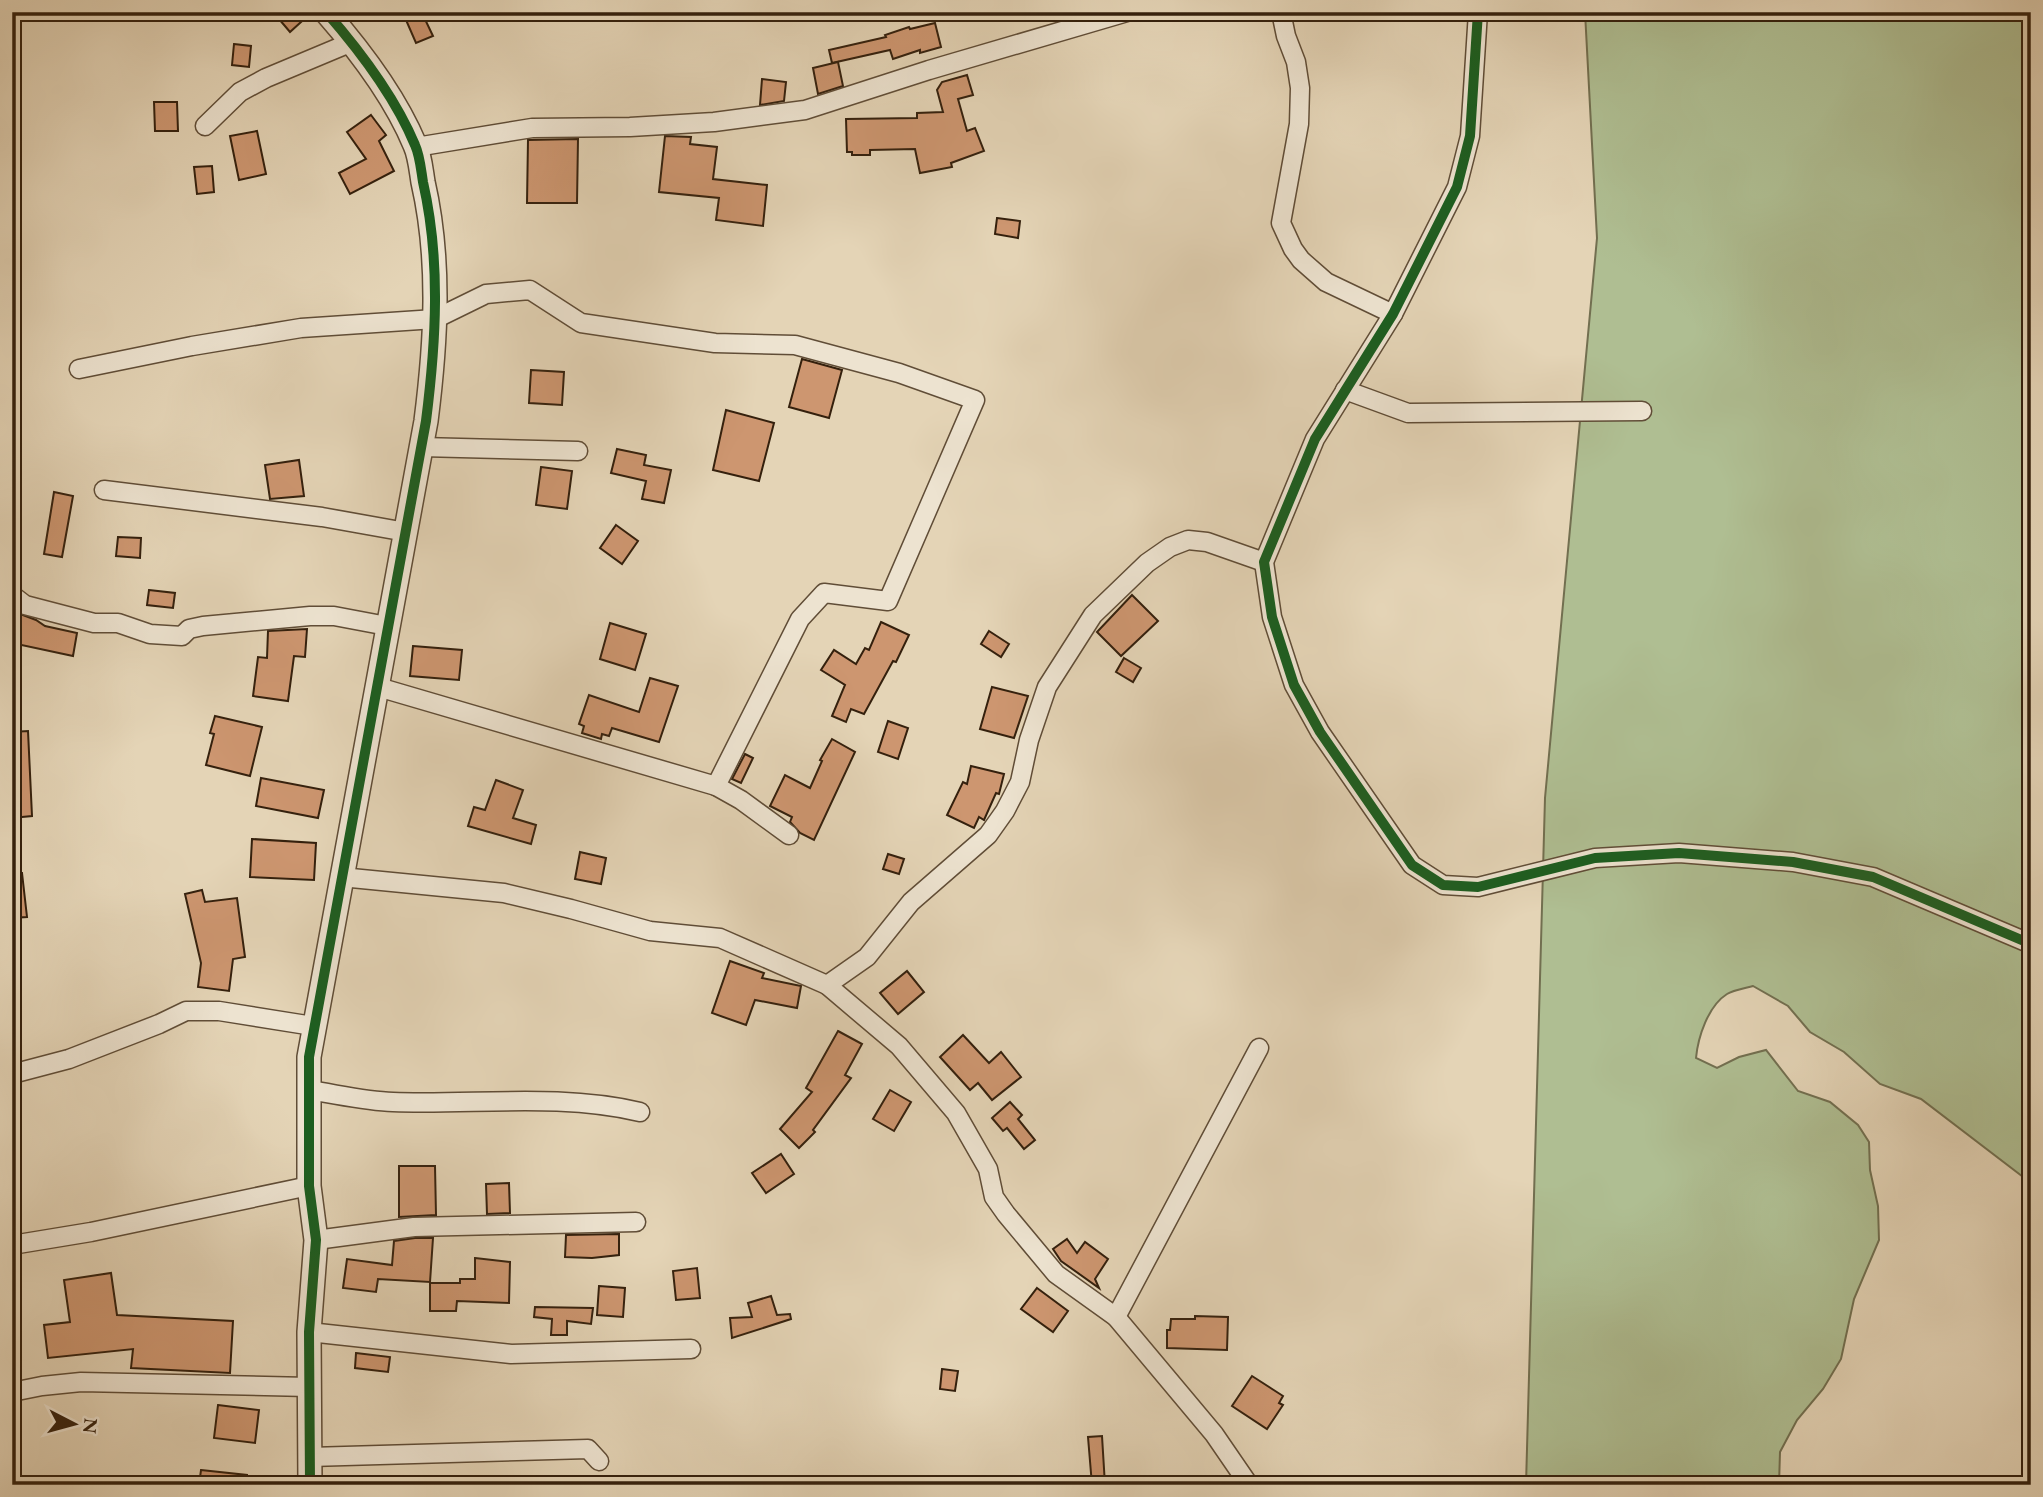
<svg xmlns="http://www.w3.org/2000/svg" width="2043" height="1497" font-family="'EB Garamond',serif">
	<style>
		.green { fill: #afbe92; stroke: #726f50; stroke-width: 2 }
		.building { fill: #cd9670; stroke: #34200d; stroke-width: 2 }
		.lines { fill: none; stroke-linecap: round; stroke-linejoin: round }
		.minor-casing { stroke: #604d37; stroke-width: 21 }
		.tertiary-casing { stroke: #604d37; stroke-width: 26 }
		.minor { stroke: #ede3d0; stroke-width: 18 }
		.tertiary { stroke: #ede3d0; stroke-width: 23 }
		.cycleway-casing { stroke: #ede3d0; stroke-width: 15 }
		.cycleway { stroke: #1b5e20; stroke-width: 10 }
	</style>
	<rect width="100%" height="100%" fill="#e4d4b6"/>
	<filter id="stains"><feTurbulence type="fractalNoise" baseFrequency=".00286" numOctaves="4"/><feColorMatrix values="0 0 0 0 .2 0 0 0 0 .09 0 0 0 0 .02 0 0 0 .5 -.17"/></filter>
	<radialGradient id="worn" r=".72"><stop offset=".6" stop-color="#630" stop-opacity="0"/><stop offset="1" stop-color="#630" stop-opacity=".3"/></radialGradient>
	<path class="green" d="M 1585,12 L 2031,12 L 2031,1183 L 1921,1099 L 1880,1084 L 1844,1052 L 1810,1032 L 1788,1006 L 1753,986 C 1746,988 1733,990 1727,994 C 1708,1006 1698,1037 1696,1058 L 1717,1068 L 1739,1057 L 1766,1050 L 1798,1091 L 1830,1102 L 1858,1125 L 1869,1142 L 1870,1170 L 1878,1206 L 1879,1240 L 1854,1299 L 1841,1359 L 1823,1389 L 1797,1420 L 1780,1452 L 1779,1485 L 1526,1485 L 1545,798 L 1597,238 Z"/>
	<g class="building">
		<path d="M 287,12 L 312,12 L 290,32 L 279,19 Z"/>
		<path d="M 422,13 L 433,36 L 416,43 L 406,20 Z"/>
		<path d="M 935,23 L 941,47 L 920,53 L 920,50 L 893,59 L 890,50 L 832,63 L 829,50 L 886,37 L 885,35 L 909,27 L 910,29 Z"/>
		<path d="M 234,44 L 251,46 L 249,67 L 232,65 Z"/>
		<path d="M 838,62 L 843,86 L 818,94 L 813,68 Z"/>
		<path d="M 967,75 L 973,95 L 958,99 L 967,131 L 975,128 L 984,151 L 951,163 L 952,167 L 920,173 L 915,149 L 870,150 L 870,155 L 852,155 L 852,152 L 847,152 L 846,119 L 917,118 L 917,113 L 943,112 L 937,90 L 942,82 Z"/>
		<path d="M 762,79 L 786,82 L 784,101 L 760,105 Z"/>
		<path d="M 154,102 L 177,102 L 178,131 L 155,131 Z"/>
		<path d="M 371,115 L 386,135 L 379,141 L 394,171 L 350,194 L 339,173 L 366,159 L 347,132 Z"/>
		<path d="M 257,131 L 266,174 L 239,180 L 230,136 Z"/>
		<path d="M 665,136 L 691,137 L 690,144 L 717,147 L 713,179 L 767,185 L 763,226 L 716,220 L 719,198 L 659,192 Z"/>
		<path d="M 578,139 L 577,203 L 527,203 L 528,140 Z"/>
		<path d="M 212,166 L 214,192 L 197,194 L 194,167 Z"/>
		<path d="M 997,218 L 1020,221 L 1018,238 L 995,234 Z"/>
		<path d="M 802,359 L 842,370 L 829,418 L 789,407 Z"/>
		<path d="M 531,370 L 564,372 L 562,405 L 529,403 Z"/>
		<path d="M 726,410 L 774,423 L 759,481 L 713,470 Z"/>
		<path d="M 617,449 L 646,455 L 644,465 L 671,470 L 664,503 L 642,499 L 646,481 L 611,473 Z"/>
		<path d="M 299,460 L 304,496 L 270,499 L 265,465 Z"/>
		<path d="M 541,467 L 572,471 L 567,509 L 536,505 Z"/>
		<path d="M 54,492 L 73,496 L 62,557 L 44,554 Z"/>
		<path d="M 616,525 L 638,541 L 622,564 L 600,548 Z"/>
		<path d="M 118,537 L 141,538 L 140,558 L 116,556 Z"/>
		<path d="M 149,590 L 175,593 L 173,608 L 147,605 Z"/>
		<path d="M 1132,595 L 1158,621 L 1121,656 L 1097,632 Z"/>
		<path d="M 15,612 L 36,620 L 45,626 L 77,633 L 73,656 L 12,643 L 12,616 Z"/>
		<path d="M 881,622 L 909,635 L 896,662 L 893,661 L 864,714 L 851,709 L 846,722 L 832,716 L 845,685 L 821,670 L 834,650 L 856,664 L 865,648 L 869,650 Z"/>
		<path d="M 610,623 L 646,634 L 635,670 L 600,659 Z"/>
		<path d="M 307,629 L 305,657 L 294,656 L 288,701 L 253,696 L 258,657 L 267,658 L 268,631 Z"/>
		<path d="M 989,631 L 1009,644 L 1001,657 L 981,644 Z"/>
		<path d="M 413,646 L 462,650 L 459,680 L 410,676 Z"/>
		<path d="M 1124,658 L 1141,668 L 1133,682 L 1116,672 Z"/>
		<path d="M 650,678 L 678,686 L 659,742 L 612,728 L 609,736 L 602,734 L 601,739 L 582,733 L 584,726 L 579,724 L 589,695 L 639,712 Z"/>
		<path d="M 992,687 L 1028,696 L 1014,738 L 980,729 Z"/>
		<path d="M 215,716 L 262,727 L 250,776 L 206,765 L 214,734 L 210,733 Z"/>
		<path d="M 888,721 L 908,728 L 898,759 L 878,752 Z"/>
		<path d="M 28,731 L 32,816 L 12,818 L 12,732 Z"/>
		<path d="M 832,739 L 855,752 L 814,840 L 800,833 L 790,822 L 792,817 L 770,806 L 785,775 L 810,788 L 822,761 L 820,760 Z"/>
		<path d="M 745,754 L 753,758 L 741,783 L 732,779 Z"/>
		<path d="M 971,766 L 1004,774 L 999,794 L 996,793 L 984,820 L 979,817 L 974,828 L 947,815 L 963,782 L 967,784 Z"/>
		<path d="M 261,778 L 324,790 L 318,818 L 256,806 Z"/>
		<path d="M 496,780 L 523,790 L 513,818 L 536,825 L 531,844 L 468,826 L 474,807 L 485,810 Z"/>
		<path d="M 252,839 L 316,843 L 314,880 L 250,877 Z"/>
		<path d="M 580,852 L 606,858 L 601,884 L 575,879 Z"/>
		<path d="M 888,854 L 904,859 L 899,874 L 883,869 Z"/>
		<path d="M 12,873 L 22,873 L 27,917 L 12,918 Z"/>
		<path d="M 202,890 L 205,902 L 237,898 L 245,957 L 233,959 L 229,991 L 198,987 L 201,963 L 185,894 Z"/>
		<path d="M 730,961 L 764,973 L 762,978 L 801,986 L 797,1008 L 755,1000 L 746,1025 L 712,1013 Z"/>
		<path d="M 907,971 L 924,992 L 898,1014 L 880,993 Z"/>
		<path d="M 838,1031 L 862,1044 L 845,1075 L 851,1078 L 813,1130 L 815,1132 L 799,1148 L 780,1129 L 812,1092 L 806,1088 Z"/>
		<path d="M 963,1035 L 989,1063 L 1001,1052 L 1021,1077 L 992,1100 L 978,1083 L 970,1090 L 940,1057 Z"/>
		<path d="M 890,1090 L 911,1102 L 894,1131 L 873,1119 Z"/>
		<path d="M 1010,1102 L 1022,1115 L 1018,1119 L 1035,1140 L 1024,1149 L 1007,1128 L 1003,1131 L 992,1118 Z"/>
		<path d="M 781,1154 L 794,1174 L 766,1193 L 752,1173 Z"/>
		<path d="M 399,1166 L 435,1166 L 436,1215 L 399,1217 Z"/>
		<path d="M 509,1183 L 510,1213 L 487,1214 L 486,1184 Z"/>
		<path d="M 619,1234 L 619,1255 L 592,1258 L 565,1257 L 566,1235 Z"/>
		<path d="M 415,1238 L 433,1238 L 430,1282 L 378,1279 L 376,1292 L 343,1288 L 347,1259 L 392,1265 L 394,1241 Z"/>
		<path d="M 1067,1239 L 1077,1253 L 1085,1242 L 1108,1259 L 1095,1279 L 1099,1288 L 1061,1261 L 1053,1249 Z"/>
		<path d="M 475,1258 L 510,1262 L 509,1303 L 457,1301 L 456,1311 L 430,1311 L 430,1283 L 460,1283 L 460,1279 L 475,1279 Z"/>
		<path d="M 697,1268 L 700,1298 L 676,1300 L 673,1271 Z"/>
		<path d="M 111,1273 L 117,1315 L 233,1321 L 230,1373 L 131,1368 L 133,1349 L 48,1358 L 44,1325 L 70,1322 L 64,1280 Z"/>
		<path d="M 599,1286 L 625,1288 L 623,1317 L 597,1315 Z"/>
		<path d="M 1037,1288 L 1068,1311 L 1053,1332 L 1021,1309 Z"/>
		<path d="M 771,1296 L 777,1315 L 790,1314 L 791,1319 L 732,1338 L 730,1318 L 752,1317 L 748,1303 Z"/>
		<path d="M 535,1307 L 593,1308 L 591,1324 L 567,1321 L 567,1335 L 551,1335 L 552,1319 L 534,1317 Z"/>
		<path d="M 1195,1316 L 1228,1317 L 1227,1350 L 1167,1348 L 1167,1330 L 1170,1330 L 1171,1319 L 1195,1319 Z"/>
		<path d="M 356,1353 L 390,1357 L 388,1372 L 355,1368 Z"/>
		<path d="M 942,1369 L 958,1371 L 955,1391 L 940,1389 Z"/>
		<path d="M 1252,1376 L 1283,1396 L 1279,1403 L 1283,1405 L 1267,1429 L 1232,1406 Z"/>
		<path d="M 218,1405 L 259,1410 L 255,1443 L 214,1438 Z"/>
		<path d="M 1102,1436 L 1105,1485 L 1092,1485 L 1088,1437 Z"/>
		<path d="M 201,1470 L 247,1475 L 247,1485 L 199,1485 Z"/>
	</g>
	<g class="lines">
		<defs>
			<g id="minor">
				<path d="M 1281,12 L 1286,36 L 1296,62 L 1300,88 L 1299,124 L 1281,223 L 1293,249 L 1301,260 L 1326,282 L 1393,314"/>
				<path d="M 1478,12 L 1470,136 L 1457,187 L 1393,314 L 1315,439 L 1264,562 L 1272,617 L 1294,685 L 1320,732 L 1412,865 L 1443,885 L 1478,887 L 1595,858 L 1679,853 L 1793,862 L 1873,877 L 2031,944"/>
				<path d="M 205,126 L 240,92 L 266,78 L 352,42"/>
				<path d="M 416,147 L 532,128 L 630,127 L 714,122 L 805,110 L 929,70 L 1127,12"/>
				<path d="M 79,369 L 192,346 L 301,328 L 435,319 L 486,294 L 530,290 L 581,323 L 715,343 L 795,345 L 899,373 L 975,400 L 888,601 L 824,593 L 800,619 L 716,786"/>
				<path d="M 1345,390 L 1408,413 L 1642,411"/>
				<path d="M 421,447 L 578,451"/>
				<path d="M 104,490 L 322,517 L 406,532"/>
				<path d="M 12,595 L 25,605 L 94,623 L 118,623 L 150,634 L 182,636 L 189,629 L 203,626 L 310,616 L 334,616 L 387,626"/>
				<path d="M 378,687 L 716,786 L 741,800 L 789,835"/>
				<path d="M 341,877 L 504,893 L 571,909 L 650,931 L 720,938 L 827,985 L 899,1046 L 956,1113 L 988,1169 L 994,1197 L 1006,1214 L 1056,1274 L 1116,1317 L 1214,1434 L 1249,1485"/>
				<path d="M 827,985 L 867,957 L 911,902 L 988,835 L 1005,811 L 1020,782 L 1029,740 L 1047,687 L 1093,615 L 1147,563 L 1170,547 L 1188,540 L 1207,542 L 1264,562"/>
				<path d="M 12,1074 L 69,1059 L 159,1024 L 186,1011 L 219,1011 L 313,1026"/>
				<path d="M 308,1090 C 336,1094 365,1101 393,1102 C 475,1105 559,1093 640,1112"/>
				<path d="M 316,1240 L 414,1227 L 636,1222"/>
				<path d="M 12,1245 L 91,1232 L 309,1186"/>
				<path d="M 1116,1317 L 1259,1048"/>
				<path d="M 309,1332 L 511,1354 L 691,1349"/>
				<path d="M 12,1392 L 42,1386 L 81,1382 L 309,1387"/>
				<path d="M 310,1457 L 588,1449 L 599,1461"/>
			</g>
			<path id="tertiary" d="M 310,1485 L 309,1332 L 316,1240 L 309,1186 L 309,1057 L 426,421 C 436,342 441,261 423,182 C 421,170 420,156 415,145 C 395,97 361,52 326,12"/>
		</defs>
		<use href="#minor" class="minor-casing"/>
		<use href="#tertiary" class="tertiary-casing"/>
		<use href="#minor" class="minor"/>
		<use href="#tertiary" class="tertiary"/>
		<defs>
			<g id="cycleway">
				<path d="M 1478,12 L 1470,136 L 1457,187 L 1393,314 L 1315,439 L 1264,562 L 1272,617 L 1294,685 L 1320,732 L 1412,865 L 1443,885 L 1478,887 L 1595,858 L 1679,853 L 1793,862 L 1873,877 L 2031,944"/>
				<path d="M 310,1485 L 309,1332 L 316,1240 L 309,1186 L 309,1057 L 426,421 C 436,342 441,261 423,182 C 421,170 420,156 415,145 C 395,97 361,52 326,12"/>
			</g>
		</defs>
		<use href="#cycleway" class="cycleway-casing"/>
		<use href="#cycleway" class="cycleway"/>
	</g>
	<rect width="2043" height="1497" fill="none" stroke="#e4d4b6" stroke-width="42"/>
	<rect x="14" y="14" width="2015" height="1469" fill="none" stroke="#34200d" stroke-width="3.5"/>
	<rect x="21" y="21" width="2001" height="1455" fill="none" stroke="#34200d" stroke-width="2"/>
	<g transform="translate(74 1424) rotate(96)" stroke="#ede3d0" stroke-width="5" paint-order="stroke">
	<path d="M0-5L12 26L0 18L-12 26Z" fill="#34200d"/>
	<text y="-10" font-size="19" font-weight="bold" text-anchor="middle" fill="#34200d">N</text>
	</g>
	<rect width="100%" height="100%" filter="url(#stains)"/>
	<rect width="100%" height="100%" fill="url(#worn)"/>
</svg>
